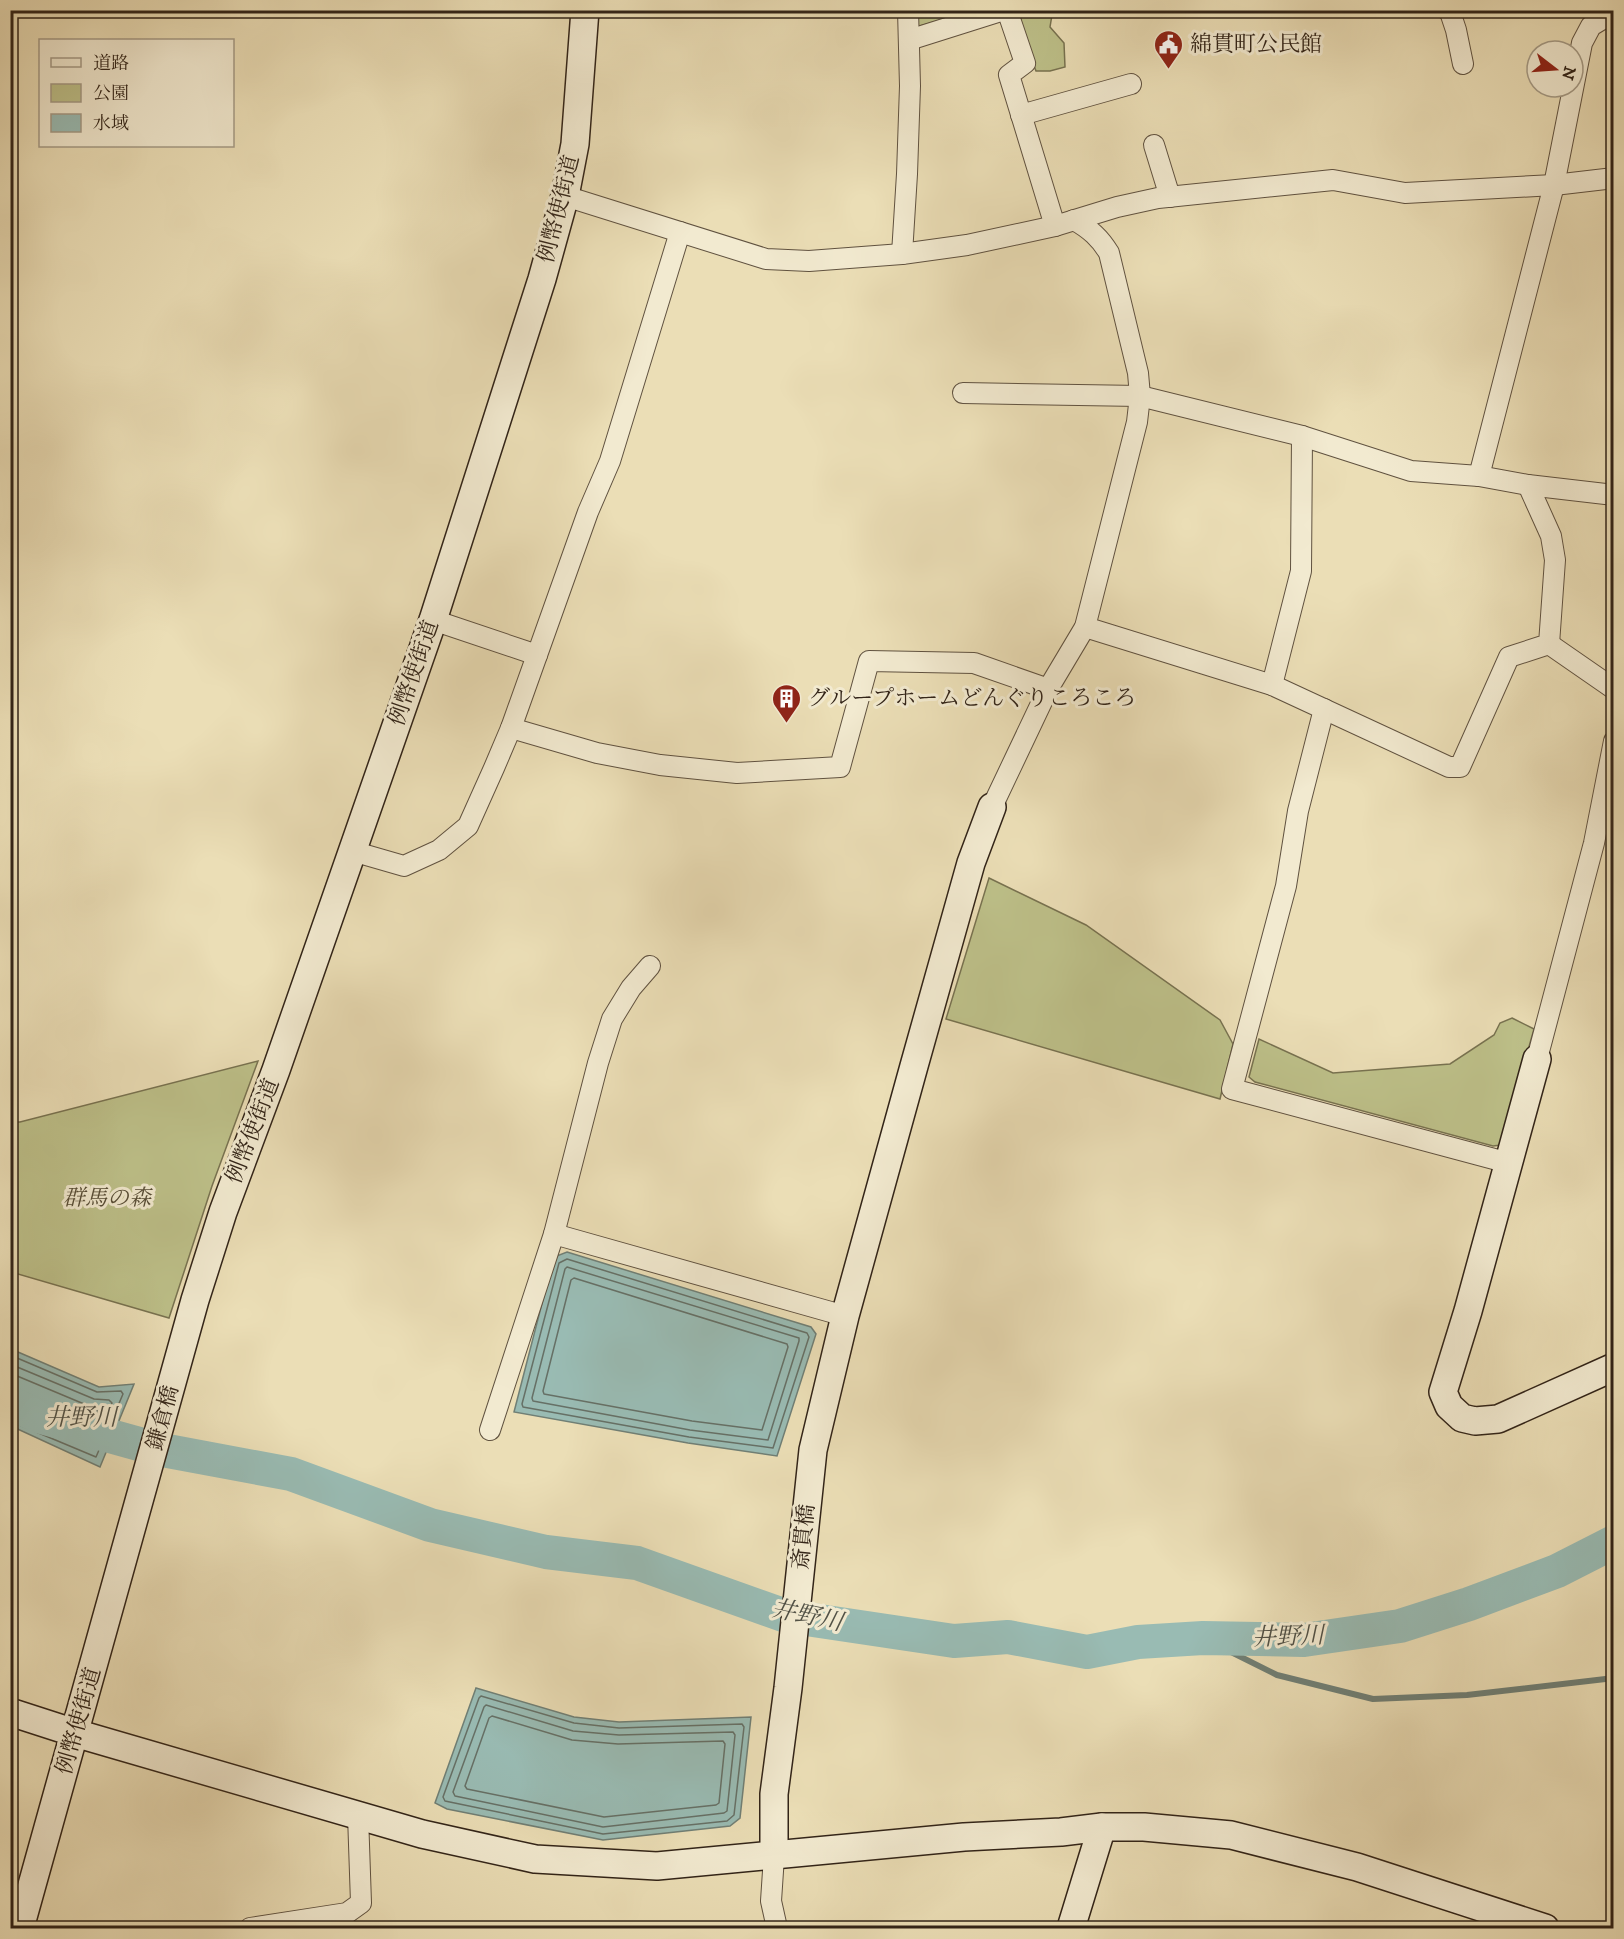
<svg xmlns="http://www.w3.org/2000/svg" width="1624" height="1939" font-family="'IM FELL DW Pica','Noto Serif JP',serif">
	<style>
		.green { fill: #bdc089; stroke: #787250; stroke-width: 1.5 }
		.water { fill: #99bbb3; stroke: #707f75; stroke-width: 1.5 }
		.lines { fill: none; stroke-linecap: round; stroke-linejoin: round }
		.shore { stroke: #667066; stroke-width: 1.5 }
		.stream { stroke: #707f75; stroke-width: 6 }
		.river { stroke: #99bbb3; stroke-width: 34 }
		.street-casing { stroke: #605240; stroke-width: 22 }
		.secondary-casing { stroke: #322418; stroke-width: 30 }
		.street { stroke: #f2ead0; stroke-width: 20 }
		.secondary { stroke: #f2ead0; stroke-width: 27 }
		.labels { text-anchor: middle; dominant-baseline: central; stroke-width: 6; stroke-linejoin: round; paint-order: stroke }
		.poi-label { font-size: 22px; fill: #322418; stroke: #f2ead0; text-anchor: start }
		.street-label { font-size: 22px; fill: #322418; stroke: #f2ead0 }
		.park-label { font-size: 22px; font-style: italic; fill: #554b34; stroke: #f2ead0 }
		.water-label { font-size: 24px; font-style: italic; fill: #515146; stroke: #f2ead0 }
	</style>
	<rect width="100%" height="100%" fill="#ebdeb6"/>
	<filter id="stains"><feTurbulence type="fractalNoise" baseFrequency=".00333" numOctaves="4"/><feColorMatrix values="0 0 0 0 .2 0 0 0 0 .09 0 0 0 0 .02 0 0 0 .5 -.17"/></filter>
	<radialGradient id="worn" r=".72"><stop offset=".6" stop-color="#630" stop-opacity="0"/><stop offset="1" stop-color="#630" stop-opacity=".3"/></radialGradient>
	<g class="green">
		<path d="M 916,11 L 974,11 L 916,27 Z"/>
		<path d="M 1018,11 L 1067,11 L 1052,15 L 1050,27 L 1064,43 L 1065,67 L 1050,71 L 1036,71 L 1028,50 Z"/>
		<path d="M 989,878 L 1086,925 L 1220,1020 L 1233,1044 L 1220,1099 L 946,1019 Z"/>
		<path d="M 1512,1018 L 1534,1029 L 1501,1145 L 1493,1146 L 1255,1082 L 1249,1077 L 1259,1039 L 1333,1073 L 1450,1064 L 1494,1035 L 1500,1023 Z"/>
		<path d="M 258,1061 L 212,1186 L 169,1318 L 11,1272 L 11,1122 L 20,1122 Z"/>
	</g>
	<g class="water">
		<path d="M 567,1252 L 811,1327 L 816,1334 L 777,1456 L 688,1443 L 514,1412 L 554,1257 Z"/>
		<path d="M 11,1349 L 99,1387 L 134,1384 L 100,1467 L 11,1426 Z"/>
		<path d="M 476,1688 L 574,1717 L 619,1722 L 751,1717 L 740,1818 L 730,1826 L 603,1840 L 447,1809 L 435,1803 Z"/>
	</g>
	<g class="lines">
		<g class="shore">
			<path d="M 567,1259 L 807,1333 L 809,1337 L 773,1448 L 689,1437 L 523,1407 L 522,1404 L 559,1263 Z"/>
			<path d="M 567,1267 L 799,1338 L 799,1341 L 768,1440 L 690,1430 L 533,1401 L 532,1398 L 565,1269 Z"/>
			<path d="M 574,1278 L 787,1344 L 788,1347 L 762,1430 L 692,1421 L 544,1394 L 543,1391 L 571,1280 Z"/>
			<path d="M 10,1355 L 97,1392 L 121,1391 L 123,1394 L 96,1457 L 10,1421"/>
			<path d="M 10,1364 L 94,1399 L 109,1400 L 112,1403 L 94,1446 L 92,1447 L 18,1414 L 10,1413"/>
			<path d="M 10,1373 L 96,1409 L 98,1412 L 89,1434 L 86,1435 L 21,1406 L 10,1404"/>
			<path d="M 481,1696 L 574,1723 L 619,1728 L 742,1724 L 744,1727 L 734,1815 L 727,1821 L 603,1834 L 445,1801 L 443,1797 L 479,1698 Z"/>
			<path d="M 486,1705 L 573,1731 L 619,1735 L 733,1732 L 735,1735 L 727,1811 L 724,1813 L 603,1827 L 455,1796 L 453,1792 L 484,1707 Z"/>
			<path d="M 492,1716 L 572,1740 L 618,1744 L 723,1741 L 725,1744 L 719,1803 L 716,1805 L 604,1817 L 467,1789 L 465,1786 L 489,1718 Z"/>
		</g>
		<path class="stream" d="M 1203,1638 L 1277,1675 L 1373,1699 L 1467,1695 L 1614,1678"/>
		<path class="river" d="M 10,1403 L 38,1416 L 157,1449 L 291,1474 L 430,1525 L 546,1552 L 637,1563 L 786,1616 L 954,1641 L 1008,1637 L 1087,1652 L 1138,1642 L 1203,1638 L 1304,1640 L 1400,1626 L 1469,1604 L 1557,1571 L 1614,1542"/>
		<defs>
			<g id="street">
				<path d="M 1007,10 L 1025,63 L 1009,75 L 1055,226"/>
				<path d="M 1447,10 L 1450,12 L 1456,30 L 1463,64"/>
				<path d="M 909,40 L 1004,10"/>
				<path d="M 1021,115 L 1131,84"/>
				<path d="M 1154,145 L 1170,197"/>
				<path d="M 565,196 L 766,259 L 809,261 L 902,254 L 967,245 L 1055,226 L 1117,207 L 1158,198 L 1333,180 L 1405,193 L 1554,185 L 1614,178"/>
				<path d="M 902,254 L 907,174 L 910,86 L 908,10"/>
				<path d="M 963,393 L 1140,396 L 1302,436 L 1411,471 L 1479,476 L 1528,485 L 1614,495"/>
				<path d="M 1479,476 L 1554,185 L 1582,43 L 1591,26 L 1614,12"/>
				<path d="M 433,620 L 537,655"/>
				<path d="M 1085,627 L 1272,685 L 1449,767 L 1460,767 L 1509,657 L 1549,644 L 1555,560 L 1551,536 L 1528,485"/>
				<path d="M 1549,644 L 1614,689"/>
				<path d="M 1272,685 L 1301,571 L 1302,436"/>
				<path d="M 1324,709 L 1298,811 L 1286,886 L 1232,1089 L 1509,1163"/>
				<path d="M 511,728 L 597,753 L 660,765 L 737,773 L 840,767 L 869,661 L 974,663 L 1048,689"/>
				<path d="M 992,807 L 1048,689 L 1085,627 L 1137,422 L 1140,396 L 1138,373 L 1109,253 C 1100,238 1090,229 1074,220"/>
				<path d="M 352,851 L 404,866 L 439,850 L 468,826 L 494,768 L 511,728 L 588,512 L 610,461 L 680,232"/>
				<path d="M 1537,1059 L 1594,843 L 1614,741"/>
				<path d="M 554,1234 L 845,1316"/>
				<path d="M 490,1430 L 554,1234 L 598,1063 L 612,1019 L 631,988 L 650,966"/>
				<path d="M 774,1856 L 771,1901 L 777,1928"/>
				<path d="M 250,1928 L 347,1913 L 361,1903 L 358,1815"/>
			</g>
			<g id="secondary">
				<path d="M 1537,1059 L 1468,1311 L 1443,1392 L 1449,1406 L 1462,1418 L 1475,1421 L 1498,1419 L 1614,1367"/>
				<path d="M 10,1712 L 75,1733 L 422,1834 L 535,1859 L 657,1866 L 964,1837 L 1061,1832 L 1102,1827 L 1144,1827 L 1231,1835 L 1357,1867 L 1545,1928"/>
				<path d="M 774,1856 L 774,1794 L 788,1688 L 813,1450 L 845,1316 L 914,1066 L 971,863 L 992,807"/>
				<path d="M 20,1928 L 195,1300 L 223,1212 L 276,1070 L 433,620 L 542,279 L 565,196 L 575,144 L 585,10"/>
				<path d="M 1071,1928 L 1102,1827"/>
			</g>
		</defs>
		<use href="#street" class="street-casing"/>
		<use href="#secondary" class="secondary-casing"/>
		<use href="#street" class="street"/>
		<use href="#secondary" class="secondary"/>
	</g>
	<defs>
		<symbol id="civic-pin" viewBox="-11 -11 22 30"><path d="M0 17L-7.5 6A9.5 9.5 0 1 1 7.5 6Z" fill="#8f2418" stroke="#f2ead0"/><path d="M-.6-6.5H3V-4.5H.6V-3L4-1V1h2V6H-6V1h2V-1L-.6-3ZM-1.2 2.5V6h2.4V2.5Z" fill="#fff"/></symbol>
		<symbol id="building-pin" viewBox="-11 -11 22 30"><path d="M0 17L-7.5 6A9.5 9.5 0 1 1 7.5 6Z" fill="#8f2418" stroke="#f2ead0"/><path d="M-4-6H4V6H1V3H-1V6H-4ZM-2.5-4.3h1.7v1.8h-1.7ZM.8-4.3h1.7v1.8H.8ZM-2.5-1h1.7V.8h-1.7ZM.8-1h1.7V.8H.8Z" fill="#fff"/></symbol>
	</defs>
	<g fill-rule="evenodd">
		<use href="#civic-pin" x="1152" y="28" width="33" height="45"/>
		<use href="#building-pin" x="770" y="682" width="33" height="45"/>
	</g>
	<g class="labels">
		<g class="poi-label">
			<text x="1190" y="44">綿貫町公民館</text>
			<text x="808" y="698">グループホームどんぐりころころ</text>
		</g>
		<g class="street-label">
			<text transform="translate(559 209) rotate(-76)">例幣使街道</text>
			<text transform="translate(414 673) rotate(-71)">例幣使街道</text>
			<text transform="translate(253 1131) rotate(-69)">例幣使街道</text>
			<text transform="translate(163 1418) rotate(-75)">鎌倉橋</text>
			<text transform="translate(804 1537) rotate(-84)">斎貫橋</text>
			<text transform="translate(79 1721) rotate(-74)">例幣使街道</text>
		</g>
		<g class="park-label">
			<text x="107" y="1198">群馬の森</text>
		</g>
		<g class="water-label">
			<text x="81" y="1418">井野川</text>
			<text transform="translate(807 1616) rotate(12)">井野川</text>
			<text transform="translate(1288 1637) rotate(-2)">井野川</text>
		</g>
	</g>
	<rect width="1624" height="1939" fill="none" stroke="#ebdeb6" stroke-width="36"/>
	<rect x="12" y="12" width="1600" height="1915" fill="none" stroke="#322418" stroke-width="3"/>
	<rect x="18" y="18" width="1588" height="1903" fill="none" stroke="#322418" stroke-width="1.5"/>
	<rect x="39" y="39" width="195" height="108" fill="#f2ead0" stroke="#a59b86" stroke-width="1.5"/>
	<rect x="51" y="58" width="30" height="9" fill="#f2ead0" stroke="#a59b86" stroke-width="1.5"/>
	<text x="93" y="69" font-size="18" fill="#322418">道路</text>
	<rect x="51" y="84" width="30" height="18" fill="#bdc089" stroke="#a59b86" stroke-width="1.5"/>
	<text x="93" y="99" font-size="18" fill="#322418">公園</text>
	<rect x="51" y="114" width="30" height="18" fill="#99bbb3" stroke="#a59b86" stroke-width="1.5"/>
	<text x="93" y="129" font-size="18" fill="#322418">水域</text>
	<g transform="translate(1555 69) rotate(107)"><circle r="28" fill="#f2ead0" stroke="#a59b86" stroke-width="1.5"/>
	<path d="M0-4.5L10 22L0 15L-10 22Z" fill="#8f2418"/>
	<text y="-9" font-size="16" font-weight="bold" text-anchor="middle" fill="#322418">N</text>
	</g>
	<rect width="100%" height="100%" filter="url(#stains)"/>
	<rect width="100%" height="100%" fill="url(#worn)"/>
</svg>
